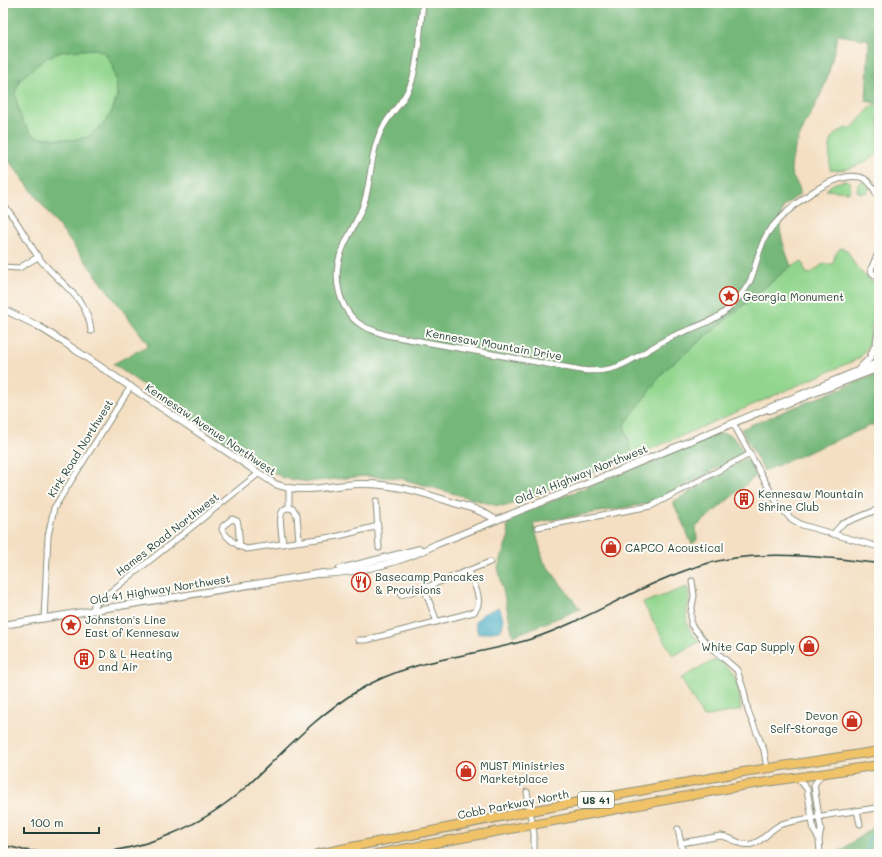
<svg xmlns="http://www.w3.org/2000/svg" width="882" height="857" font-family="Mali,sans-serif">
	<style>
		.green { fill: #92d68e; stroke: #588a61 }
		.forest { fill: #75b779; stroke: #4a7a56; fill-rule: evenodd }
		.water { fill: #42aac2; stroke: #30747b }
		.lines { fill: none; stroke-linecap: round; stroke-linejoin: round }
		.stream { stroke: #42aac2; stroke-width: 1.5 }
		.minor-casing { stroke: #8a8e7c; stroke-width: 7 }
		.tertiary-casing { stroke: #8a8e7c; stroke-width: 8 }
		.primary-casing { stroke: #8a8e7c; stroke-width: 10 }
		.minor { stroke: #fff; stroke-width: 5 }
		.tertiary { stroke: #fff; stroke-width: 6 }
		.primary { stroke: #f1c369; stroke-width: 8 }
		.rail { stroke: #1f3d34; stroke-width: 1.5 }
		.labels { text-anchor: middle; dominant-baseline: central; stroke-width: 4; stroke-linejoin: round; paint-order: stroke }
		.shield { fill: #fdfcf7; stroke: #62766e; stroke-width: 1 }
		.shield-label { font-size: 10px; font-weight: bold; fill: #1f3d34 }
		.poi-label { font-size: 11px; fill: #1f3d34; stroke: #fdfcf7; text-anchor: start }
		.street-label { font-size: 11px; fill: #1f3d34; stroke: #fdfcf7 }
	</style>
	<rect width="100%" height="100%" fill="#fdfcf7"/>
	<filter id="ink" filterUnits="userSpaceOnUse"><feTurbulence type="fractalNoise" baseFrequency=".025" numOctaves="2"/><feDisplacementMap in="SourceGraphic" scale="8" xChannelSelector="R" yChannelSelector="G"/><feConvolveMatrix kernelMatrix="1 2 1 2 8 2 1 2 1" color-interpolation-filters="sRGB"/></filter>
	<filter id="wash" filterUnits="userSpaceOnUse"><feTurbulence type="fractalNoise" baseFrequency=".012" numOctaves="4" result="noise"/><feDisplacementMap in="SourceGraphic" scale="16" xChannelSelector="R" yChannelSelector="G"/><feGaussianBlur stdDeviation="0.9" result="paint"/><feColorMatrix in="noise" values="0 0 0 0 0 0 0 0 0 0 0 0 0 0 0 0 0 1.4 0 .05"/><feComposite in="paint" operator="in"/></filter>
	<g filter="url(#wash)">
		<rect width="100%" height="100%" fill="#f4dfc3"/>
		<g class="green">
			<path d="M 96,49 L 105,53 L 112,65 L 116,81 L 117,97 L 112,111 L 105,122 L 88,137 L 71,140 L 35,137 L 23,123 L 18,108 L 15,93 L 20,79 L 46,58 L 64,51 Z"/>
			<path d="M 873,105 L 879,106 L 879,153 C 864,163 849,172 830,170 C 830,156 826,136 842,130 C 846,128 847,127 851,129 Z"/>
			<path d="M 846,180 L 850,182 L 851,190 L 849,192 L 826,190 L 833,184 Z"/>
			<path d="M 860,182 L 864,182 L 870,187 L 868,192 L 861,193 L 857,191 L 858,185 Z"/>
			<path d="M 840,248 L 847,250 C 854,266 863,277 879,285 L 868,345 L 860,358 L 633,457 L 624,425 L 665,370 L 791,266 L 802,262 L 806,273 L 810,274 L 823,264 L 833,264 L 835,255 Z"/>
			<path d="M 687,587 C 692,602 683,612 688,626 C 690,632 696,637 699,642 L 673,656 L 643,603 Z"/>
			<path d="M 717,659 C 740,677 737,683 741,710 L 703,717 L 681,678 Z"/>
		</g>
		<g class="forest">
			<path d="M 3,3 L 879,3 L 879,104 L 866,101 L 869,40 L 838,35 C 833,53 830,73 823,89 C 812,116 793,139 791,169 C 790,179 801,183 800,194 C 796,198 786,203 783,208 C 775,225 785,250 791,266 L 665,370 L 624,425 L 633,457 L 521,501 L 506,506 L 494,505 L 399,478 L 365,476 L 308,482 L 283,478 L 251,460 L 113,364 L 149,345 L 3,153 ZM 96,49 L 105,53 L 112,65 L 116,81 L 117,97 L 112,111 L 105,122 L 88,137 L 71,140 L 35,137 L 23,123 L 18,108 L 15,93 L 20,79 L 46,58 L 64,51 Z"/>
			<path d="M 879,373 L 879,422 L 764,471 L 741,429 Z"/>
			<path d="M 721,433 C 735,434 737,442 744,453 L 667,496 L 646,504 L 533,523 L 544,562 L 580,609 L 513,636 L 498,567 L 509,535 L 507,527 L 508,523 L 515,516 Z"/>
			<path d="M 747,458 L 756,476 L 696,527 L 697,540 L 692,544 L 673,502 Z"/>
			<path d="M 879,823 L 879,854 L 834,854 L 836,854 Z"/>
		</g>
		<path class="water" d="M 499,607 C 502,615 506,624 500,631 L 478,634 L 475,622 L 483,614 Z"/>
		<g class="lines">
			<path class="stream" d="M 865,854 L 868,841 L 879,823"/>
		</g>
	</g>
	<g filter="url(#ink)">
		<g class="lines">
			<defs>
				<g id="minor">
					<path d="M 423,3 C 420,28 419,57 412,81 C 406,100 392,111 383,127 C 370,150 372,179 364,203 C 358,221 347,236 341,253 C 332,278 339,312 363,326 C 370,330 379,332 386,335 L 581,370 C 594,372 604,371 617,367 C 633,361 652,347 667,339 C 687,329 712,324 729,308 C 738,299 748,288 752,276 C 757,262 759,247 767,234 C 781,212 838,165 865,179 C 872,183 876,193 879,199"/>
					<path d="M 3,205 C 19,221 26,240 39,258 C 57,282 89,298 91,331"/>
					<path d="M 879,251 L 871,269 L 872,273 L 879,278"/>
					<path d="M 3,267 L 19,268 L 38,257"/>
					<path d="M 733,423 L 777,503 L 790,518 L 802,525 L 879,547"/>
					<path d="M 289,489 L 289,508"/>
					<path d="M 376,501 L 379,548"/>
					<path d="M 538,527 L 651,506 L 750,454"/>
					<path d="M 833,534 L 842,524 L 879,509"/>
					<path d="M 283,544 C 282,534 274,502 293,509 L 297,515 L 299,541"/>
					<path d="M 240,547 L 238,524 L 237,521 L 232,519 L 223,526 L 222,530 C 228,539 236,545 246,549 L 339,536 L 378,526"/>
					<path d="M 692,581 L 694,596 L 691,612 L 691,625 L 707,644 L 737,670 L 744,691 L 748,711 L 764,750 L 767,768"/>
					<path d="M 424,588 L 437,622"/>
					<path d="M 401,595 L 424,588 L 490,562"/>
					<path d="M 93,611 L 94,605 L 258,474"/>
					<path d="M 44,619 L 48,536 L 54,508 L 131,386"/>
					<path d="M 359,640 L 366,640 L 474,612 C 485,601 473,583 468,571"/>
					<path d="M 797,777 L 807,789 L 814,831 L 819,839 L 820,854"/>
					<path d="M 527,792 L 534,834 L 534,854"/>
					<path d="M 857,811 L 860,824"/>
					<path d="M 678,829 L 683,854"/>
					<path d="M 819,839 L 821,830 L 814,785 L 821,775"/>
					<path d="M 681,843 L 721,836 C 732,837 740,847 752,844 C 765,841 770,828 782,824 C 813,816 845,813 876,808"/>
				</g>
				<g id="tertiary">
					<path d="M 3,309 L 38,326 L 65,343 L 275,484 C 303,495 330,485 359,484 C 391,483 421,492 451,502 C 467,507 482,510 496,520"/>
					<path d="M 879,327 L 876,347 L 879,361"/>
					<path d="M 860,368 L 870,358 L 875,346"/>
					<path d="M 770,410 L 879,368"/>
					<path d="M 340,569 L 420,549"/>
					<path d="M 321,574 C 361,572 401,563 437,544 L 621,470 L 879,362"/>
					<path d="M 3,625 L 323,573"/>
				</g>
				<g id="primary">
					<path d="M 317,854 L 530,811 L 743,772 L 879,751"/>
					<path d="M 376,854 L 741,786 L 879,765"/>
				</g>
			</defs>
			<use href="#minor" class="minor-casing"/>
			<use href="#tertiary" class="tertiary-casing"/>
			<use href="#primary" class="primary-casing"/>
			<use href="#minor" class="minor"/>
			<use href="#tertiary" class="tertiary"/>
			<use href="#primary" class="primary"/>
			<g class="rail">
				<path d="M 3,845 L 23,850 L 62,854"/>
				<path d="M 82,854 C 143,851 200,828 246,787 C 283,753 315,716 359,690 C 412,658 473,657 531,639 C 592,619 646,580 709,563 C 747,553 787,554 827,558 C 844,559 861,562 879,563"/>
			</g>
		</g>
	</g>
	<defs>
		<symbol id="sight-ring" viewBox="-11 -11 22 22"><circle r="9.5" fill="#fdfcf7" stroke="#c8321e" stroke-width="1.5"/><path d="M0-6L1.8-2.2L6-1.7L2.9 1.2L3.7 5.4L0 3.3L-3.7 5.4L-2.9 1.2L-6-1.7L-1.8-2.2Z" fill="#c8321e"/></symbol>
		<symbol id="building-ring" viewBox="-11 -11 22 22"><circle r="9.5" fill="#fdfcf7" stroke="#c8321e" stroke-width="1.5"/><path d="M-4-6H4V6H1V3H-1V6H-4ZM-2.5-4.3h1.7v1.8h-1.7ZM.8-4.3h1.7v1.8H.8ZM-2.5-1h1.7V.8h-1.7ZM.8-1h1.7V.8H.8Z" fill="#c8321e"/></symbol>
		<symbol id="shop-ring" viewBox="-11 -11 22 22"><circle r="9.5" fill="#fdfcf7" stroke="#c8321e" stroke-width="1.5"/><path d="M-5-2.5h2.3a2.7 3.5 0 0 1 5.4 0H5L5.5 6h-11ZM-1.5-2.5h3a1.5 2.3 0 0 0-3 0Z" fill="#c8321e"/></symbol>
		<symbol id="restaurant-ring" viewBox="-11 -11 22 22"><circle r="9.5" fill="#fdfcf7" stroke="#c8321e" stroke-width="1.5"/><path d="M-5-6h1v4h1v-4h1v4h1v-4h1v5L-1.5 .5V6h-2V.5L-5-1ZM5-6V6H3V1.5H1.5Q1.5-4 5-6Z" fill="#c8321e"/></symbol>
	</defs>
	<g fill-rule="evenodd">
		<use href="#sight-ring" x="718" y="285" width="22" height="22"/>
		<use href="#building-ring" x="733" y="488" width="22" height="22"/>
		<use href="#shop-ring" x="600" y="536" width="22" height="22"/>
		<use href="#restaurant-ring" x="350" y="571" width="22" height="22"/>
		<use href="#sight-ring" x="60" y="614" width="22" height="22"/>
		<use href="#shop-ring" x="798" y="635" width="22" height="22"/>
		<use href="#building-ring" x="73" y="648" width="22" height="22"/>
		<use href="#shop-ring" x="841" y="710" width="22" height="22"/>
		<use href="#shop-ring" x="455" y="760" width="22" height="22"/>
	</g>
	<g class="labels">
		<rect class="shield" x="578" y="792" width="36" height="16" rx="3"/>
		<g class="shield-label">
			<text x="596" y="800">US 41</text>
		</g>
		<g class="poi-label">
			<text x="743" y="296">Georgia Monument</text>
			<text x="758" y="493">Kennesaw Mountain<tspan x="758" dy="13">Shrine Club</tspan></text>
			<text x="625" y="547">CAPCO Acoustical</text>
			<text x="375" y="576">Basecamp Pancakes<tspan x="375" dy="13">&amp; Provisions</tspan></text>
			<text x="85" y="619">Johnston's Line<tspan x="85" dy="13">East of Kennesaw</tspan></text>
			<text x="795" y="646" text-anchor="end">White Cap Supply</text>
			<text x="98" y="653">D &amp; L Heating<tspan x="98" dy="13">and Air</tspan></text>
			<text x="838" y="715" text-anchor="end">Devon<tspan x="838" dy="13">Self-Storage</tspan></text>
			<text x="480" y="765">MUST Ministries<tspan x="480" dy="13">Marketplace</tspan></text>
		</g>
		<g class="street-label">
			<text transform="translate(494 344) rotate(10)">Kennesaw Mountain Drive</text>
			<text transform="translate(211 429) rotate(34)">Kennesaw Avenue Northwest</text>
			<text transform="translate(80 448) rotate(-58)">Kirk Road Northwest</text>
			<text transform="translate(581 474) rotate(-22)">Old 41 Highway Northwest</text>
			<text transform="translate(167 534) rotate(-38)">Hames Road Northwest</text>
			<text transform="translate(160 589) rotate(-9)">Old 41 Highway Northwest</text>
			<text transform="translate(513 804) rotate(-11)">Cobb Parkway North</text>
		</g>
	</g>
	<rect width="882" height="857" fill="none" stroke="#fdfcf7" stroke-width="16"/>
	<path d="M24 827v6h75v-6" fill="none" stroke="#1f3d34" stroke-width="2"/>
	<text x="30" y="827" font-size="12" fill="#1f3d34" stroke="#fdfcf7" stroke-width="3" paint-order="stroke">100 m</text>
</svg>
